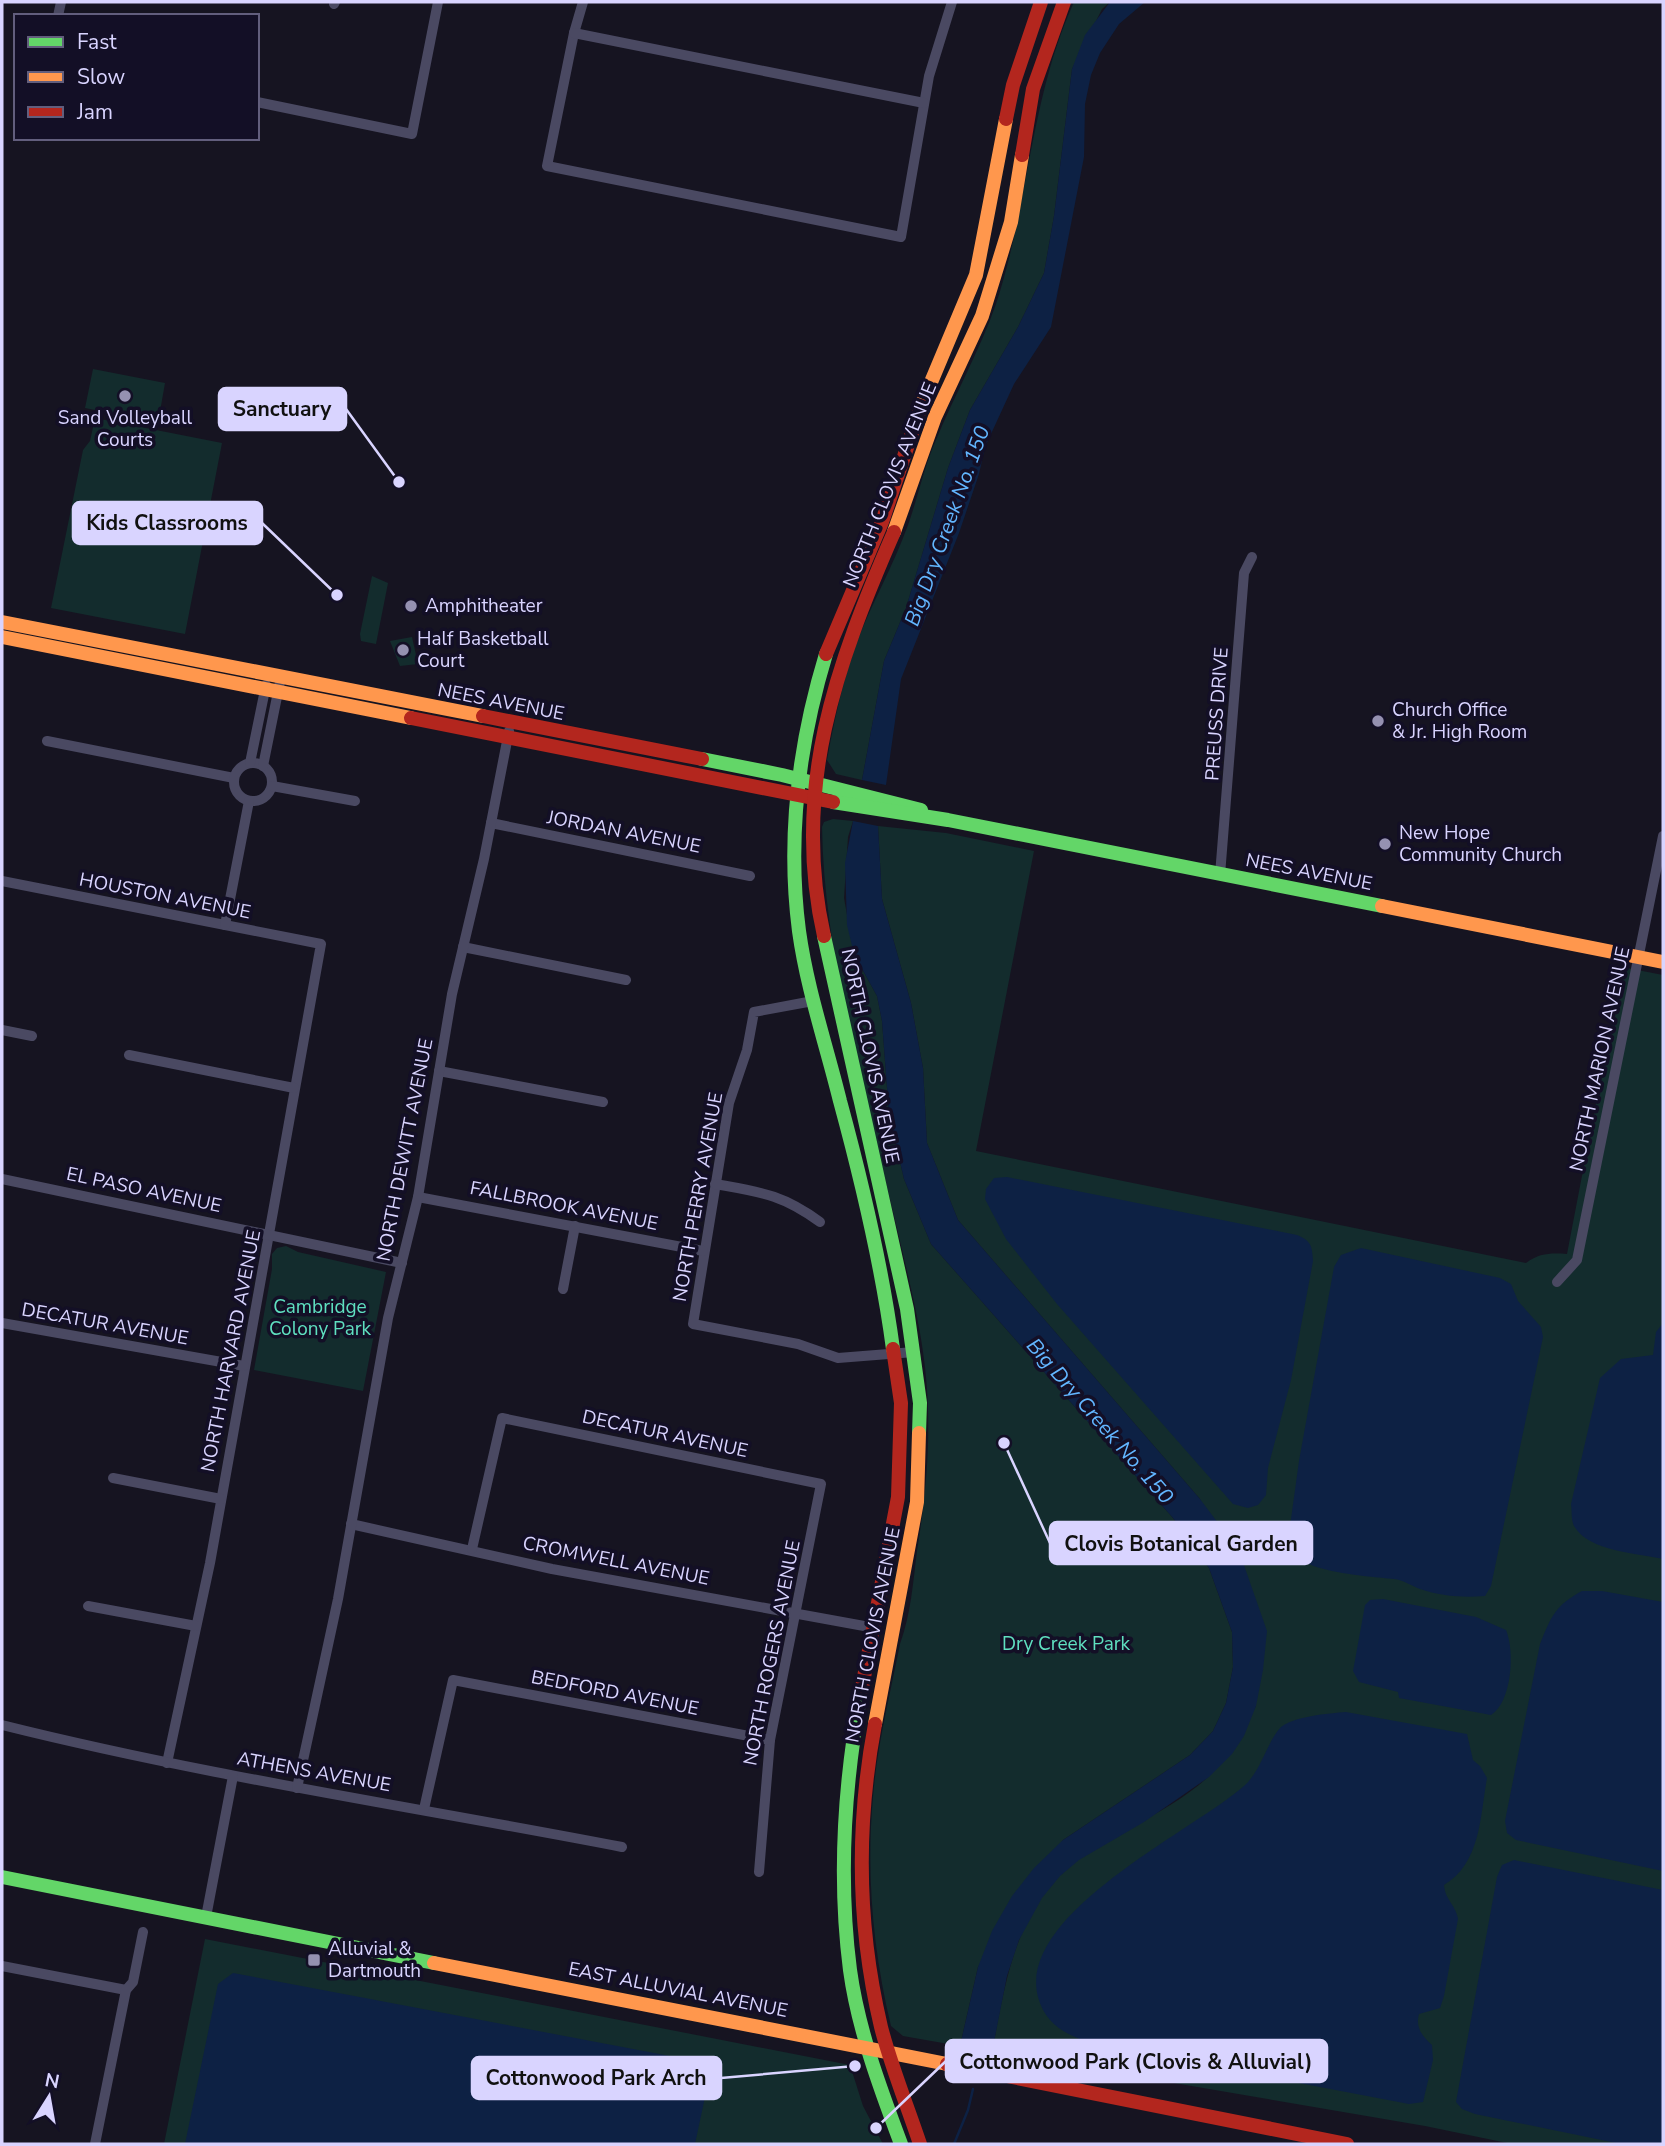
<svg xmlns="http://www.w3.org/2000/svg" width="1665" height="2146" font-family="'Nunito Sans',sans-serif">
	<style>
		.green { fill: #132c2d }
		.water { fill: #0d2144 }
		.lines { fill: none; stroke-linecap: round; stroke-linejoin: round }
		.stream { stroke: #0d2144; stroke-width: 2.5 }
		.street { stroke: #4a4962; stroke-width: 10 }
		.fast { stroke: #63d668; stroke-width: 14 }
		.slow { stroke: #ff974d; stroke-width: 14 }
		.jam { stroke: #b3261e; stroke-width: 14 }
		.poi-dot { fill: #9591b1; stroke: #130f26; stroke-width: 2.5 }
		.labels { text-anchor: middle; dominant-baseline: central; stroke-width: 7; stroke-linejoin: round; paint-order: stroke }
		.poi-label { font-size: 19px; fill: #d9d4ff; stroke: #130f26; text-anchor: start }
		.street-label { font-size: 19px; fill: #d9d4ff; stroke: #130f26 }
		.park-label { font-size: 19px; fill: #5fe0c0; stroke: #130f26 }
		.water-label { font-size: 21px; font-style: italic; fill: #62b6ff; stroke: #130f26 }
		.leader { fill: none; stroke: #d9d4ff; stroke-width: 2.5 }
		.callout-dot { fill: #d9d4ff; stroke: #130f26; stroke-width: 2.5 }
		.callout { fill: #d9d4ff; stroke: #d9d4ff; stroke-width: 2.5 }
		.callout-label { font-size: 21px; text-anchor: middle; font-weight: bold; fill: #111 }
	</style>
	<rect width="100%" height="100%" fill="#161421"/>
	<g class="green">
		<path d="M 1074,2 L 1110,2 L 1102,9 L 1072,69 L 1054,216 L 1044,273 L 1018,327 L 970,410 L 948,468 L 906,608 L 884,661 L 862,780 L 836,774 L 827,760 C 834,722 842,684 855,647 C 870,606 893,567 908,525 C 918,497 924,467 936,440 C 955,394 980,350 996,304 C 1029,204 1030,98 1074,2 Z"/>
		<path d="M 93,369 L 165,383 L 158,423 L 85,408 Z"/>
		<path d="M 95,418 L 222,443 L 185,634 L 51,608 L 83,450 L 90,441 Z"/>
		<path d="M 372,576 L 388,583 L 376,644 L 361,641 L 360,634 Z"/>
		<path d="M 412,637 L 418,664 L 400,666 L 390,641 Z"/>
		<path d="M 833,819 L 853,821 L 848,837 L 844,898 L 854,954 L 877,996 L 882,1021 L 889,1114 L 904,1179 L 931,1244 L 1173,1518 L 1209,1568 L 1232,1632 L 1233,1667 L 1226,1703 L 1213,1731 L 1190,1755 L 1063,1840 L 978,1967 L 960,2046 L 903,2036 L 891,2026 C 873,1950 866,1875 873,1797 C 877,1746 890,1695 900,1644 C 911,1613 913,1583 917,1551 C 927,1489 932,1430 925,1367 C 920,1323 909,1280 899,1237 C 869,1106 824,962 822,827 L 824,822 Z"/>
		<path d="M 878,826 L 946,833 L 1034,851 L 976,1151 L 1526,1263 C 1540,1253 1550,1253 1567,1254 L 1622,967 L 1663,975 L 1663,2144 L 1512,2144 L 1425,2126 L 992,2052 C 1004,1990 1013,1922 1060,1875 C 1101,1835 1165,1817 1208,1777 C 1227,1759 1241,1729 1256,1706 L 1200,1499 L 958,1220 L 927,1143 L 923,1068 L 911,1003 L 882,899 Z"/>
		<path d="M 286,1246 L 298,1252 L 386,1272 L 363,1391 L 254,1370 L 272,1269 L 272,1254 L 277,1248 Z"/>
		<path d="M 205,1939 L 850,2065 L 863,2106 L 883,2144 L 164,2144 Z"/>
	</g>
	<g class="water">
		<path d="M 1110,2 L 1145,2 L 1119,24 L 1100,53 L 1091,75 L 1085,104 L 1084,157 L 1051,327 L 1014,384 L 985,447 L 979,474 L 959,533 L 901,679 L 886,785 L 862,780 L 884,661 L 906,608 L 948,468 L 970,410 L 1018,327 L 1044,273 L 1054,216 L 1072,69 L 1085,35 Z"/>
		<path d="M 853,821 L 878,826 L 882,899 L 911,1003 L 923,1068 L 927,1143 L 958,1220 L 1200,1499 L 1239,1551 L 1267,1631 L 1263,1670 L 1256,1706 L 1244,1736 L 1232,1754 L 1209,1777 L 1144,1822 L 1079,1860 L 1060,1876 L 1042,1898 L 1019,1940 L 1007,1976 L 992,2052 L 960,2046 L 978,1967 L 992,1931 L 1012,1896 L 1034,1868 L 1063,1840 L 1190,1755 L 1213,1731 L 1226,1703 L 1233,1667 L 1232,1632 L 1209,1568 L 1173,1518 L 931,1244 L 904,1179 L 889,1114 L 882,1021 L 877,996 L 854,954 L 847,925 L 845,863 Z"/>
		<path d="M 1007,1177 L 1297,1235 C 1311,1241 1312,1245 1313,1261 L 1291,1380 L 1268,1468 L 1266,1495 L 1258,1505 L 1248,1508 L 1233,1504 L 1057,1304 L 1006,1239 L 985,1199 L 986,1189 L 994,1178 Z"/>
		<path d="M 1361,1248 L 1500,1278 L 1511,1284 L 1518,1301 L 1541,1327 L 1543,1337 L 1491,1586 L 1485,1596 C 1463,1598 1440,1596 1420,1589 C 1412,1586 1403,1580 1394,1579 C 1367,1576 1302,1573 1287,1548 L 1299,1461 L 1334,1267 L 1341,1255 Z"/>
		<path d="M 1663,1323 L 1663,1559 C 1638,1553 1589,1552 1574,1526 C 1571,1520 1572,1511 1571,1504 L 1600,1378 L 1621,1359 L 1653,1355 L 1656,1332 Z"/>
		<path d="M 1582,1591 L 1602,1591 L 1663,1602 L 1663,1871 L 1516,1840 L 1507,1833 L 1505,1821 L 1540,1644 C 1551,1616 1556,1605 1582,1591 Z"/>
		<path d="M 1383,1599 L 1476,1617 L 1506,1630 C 1515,1651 1512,1702 1491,1715 L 1399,1698 L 1398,1692 L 1359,1682 L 1353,1671 L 1365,1605 L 1370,1600 Z"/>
		<path d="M 1346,1712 L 1467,1734 L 1473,1760 L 1480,1766 L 1487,1778 C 1480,1816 1481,1863 1444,1885 C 1445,1900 1456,1905 1458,1919 L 1444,1996 L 1440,2008 L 1419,2014 C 1415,2028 1423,2037 1432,2045 L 1433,2060 L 1423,2102 L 1409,2104 L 1095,2044 C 1068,2036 1046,2026 1038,1997 C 1016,1914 1193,1831 1244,1786 C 1261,1771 1266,1744 1280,1728 C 1291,1717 1330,1713 1346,1712 Z"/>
		<path d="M 1514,1860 L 1663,1890 L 1663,2144 L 1621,2144 L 1475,2114 L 1462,2109 L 1456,2102 L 1497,1877 L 1502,1865 Z"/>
		<path d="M 233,1973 L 712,2064 L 695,2144 L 185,2144 L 218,1984 Z"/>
	</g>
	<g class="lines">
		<path class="stream" d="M 954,2144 L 968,2110 L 973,2089"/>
		<g class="street">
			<path d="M 583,2 L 574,33 L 547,166 L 901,237 L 929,76 L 952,2"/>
			<path d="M 334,4 L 335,2"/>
			<path d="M 58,16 L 61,2"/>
			<path d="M 574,33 L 924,103"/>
			<path d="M 257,102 L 412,134 L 438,2"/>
			<path d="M 47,741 L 234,778"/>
			<circle cx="253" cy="782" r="19"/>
			<path d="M 250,763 L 266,685"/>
			<path d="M 263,766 L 281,677"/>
			<path d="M 272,786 L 355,801"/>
			<path d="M 491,823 L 750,876"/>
			<path d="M 1220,875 L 1244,573 L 1252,557"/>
			<path d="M 2,881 L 321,944 L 210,1563 L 167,1763"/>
			<path d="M 225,925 L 249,801"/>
			<path d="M 463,947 L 626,980"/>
			<path d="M 813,1001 L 754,1012 L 747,1050 L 729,1103 L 693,1324 L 798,1344 L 838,1358 L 914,1352"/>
			<path d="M 2,1030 L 32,1036"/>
			<path d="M 129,1055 L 294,1088"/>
			<path d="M 439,1071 L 603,1102"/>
			<path d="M 2,1179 L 402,1263"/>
			<path d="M 715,1184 C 760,1192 782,1194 820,1222"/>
			<path d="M 418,1197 L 703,1251"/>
			<path d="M 1557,1282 L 1577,1260 L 1663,836"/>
			<path d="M 563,1289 L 575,1226"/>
			<path d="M 2,1323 L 244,1366"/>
			<path d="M 113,1478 L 221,1499"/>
			<path d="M 351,1524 L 552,1569 L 875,1628"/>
			<path d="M 472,1549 L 502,1418 L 821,1484 L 770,1740 L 759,1872"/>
			<path d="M 88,1606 L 196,1626"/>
			<path d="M 2,1725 C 206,1776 415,1807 622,1847"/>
			<path d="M 297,1788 L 338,1599 L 388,1318 L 418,1197 L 452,994 L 484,859 L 509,731"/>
			<path d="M 424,1809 L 453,1680 L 770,1740"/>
			<path d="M 206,1917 L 233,1776"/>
			<path d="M 2,1966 L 126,1990"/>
			<path d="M 95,2144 L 126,1990 L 133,1982 L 143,1932"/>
		</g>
		<g class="fast">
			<path d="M 826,654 C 799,743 787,838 799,931 C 807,989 826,1044 840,1101 C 862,1182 882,1266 893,1349"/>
			<path d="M 702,759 L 782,775 L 921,810"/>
			<path d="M 833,802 L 948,820 L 1382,906"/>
			<path d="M 824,936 L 907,1309 L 920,1403 L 919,1433"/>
			<path d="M 861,1693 C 844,1785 838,1876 850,1970 C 858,2029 880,2088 901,2144"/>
			<path d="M 2,1877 L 434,1963"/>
		</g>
		<g class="slow">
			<path d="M 921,406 L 976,275 L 1006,119"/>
			<path d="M 894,532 L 935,417 L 982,316 L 1011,222 L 1022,155"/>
			<path d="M 2,622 L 483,716"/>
			<path d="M 2,637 L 411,718"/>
			<path d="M 1382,906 L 1663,962"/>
			<path d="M 875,1724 L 917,1502 L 919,1433"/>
			<path d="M 434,1963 L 947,2064"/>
		</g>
		<g class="jam">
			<path d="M 1006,119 L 1013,85 L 1041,2"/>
			<path d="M 1022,155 L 1033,89 L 1064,2"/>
			<path d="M 826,654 L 882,522 L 921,406"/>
			<path d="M 483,716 L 702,759"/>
			<path d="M 411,718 L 833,802"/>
			<path d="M 824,936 C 791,789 836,665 894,532"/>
			<path d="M 861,1693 L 898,1497 L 901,1403 L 893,1349"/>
			<path d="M 875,1724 C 856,1825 857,1926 881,2027 C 891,2066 907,2105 920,2144"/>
			<path d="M 947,2064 L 1347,2144"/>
		</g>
	</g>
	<g class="poi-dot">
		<circle cx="125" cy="396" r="7"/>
		<circle cx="411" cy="606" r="7"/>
		<circle cx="403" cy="650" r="7"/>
		<circle cx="1378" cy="721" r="7"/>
		<circle cx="1385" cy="844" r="7"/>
		<rect x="307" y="1953" width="14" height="14" rx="3.5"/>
	</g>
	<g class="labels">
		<g class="poi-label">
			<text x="125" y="418" text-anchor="middle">Sand Volleyball<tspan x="125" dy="22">Courts</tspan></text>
			<text x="425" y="606">Amphitheater</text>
			<text x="417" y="639">Half Basketball<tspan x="417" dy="22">Court</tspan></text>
			<text x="1392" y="710">Church Office<tspan x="1392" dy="22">&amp; Jr. High Room</tspan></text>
			<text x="1399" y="833">New Hope<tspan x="1399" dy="22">Community Church</tspan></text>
			<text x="328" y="1949">Alluvial &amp;<tspan x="328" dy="22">Dartmouth</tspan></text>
		</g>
		<g class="street-label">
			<text transform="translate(890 485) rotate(-68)">NORTH CLOVIS AVENUE</text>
			<text transform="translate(501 702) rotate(11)">NEES AVENUE</text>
			<text transform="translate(1217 714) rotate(-86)">PREUSS DRIVE</text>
			<text transform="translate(624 832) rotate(11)">JORDAN AVENUE</text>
			<text transform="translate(1309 872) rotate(11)">NEES AVENUE</text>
			<text transform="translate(165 896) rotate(11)">HOUSTON AVENUE</text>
			<text transform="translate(870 1056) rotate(78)">NORTH CLOVIS AVENUE</text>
			<text transform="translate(1600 1059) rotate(-78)">NORTH MARION AVENUE</text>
			<text transform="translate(405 1150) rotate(-79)">NORTH DEWITT AVENUE</text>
			<text transform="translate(144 1190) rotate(12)">EL PASO AVENUE</text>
			<text transform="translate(698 1197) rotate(-80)">NORTH PERRY AVENUE</text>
			<text transform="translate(564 1206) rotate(11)">FALLBROOK AVENUE</text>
			<text transform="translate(105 1324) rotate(10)">DECATUR AVENUE</text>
			<text transform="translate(231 1351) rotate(-79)">NORTH HARVARD AVENUE</text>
			<text transform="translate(665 1434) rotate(12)">DECATUR AVENUE</text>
			<text transform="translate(616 1561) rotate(11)">CROMWELL AVENUE</text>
			<text transform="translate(873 1635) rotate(-79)">NORTH CLOVIS AVENUE</text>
			<text transform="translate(772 1653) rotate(-79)">NORTH ROGERS AVENUE</text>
			<text transform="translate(615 1693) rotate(11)">BEDFORD AVENUE</text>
			<text transform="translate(314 1772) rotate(10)">ATHENS AVENUE</text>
			<text transform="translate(678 1990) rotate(11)">EAST ALLUVIAL AVENUE</text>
		</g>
		<g class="park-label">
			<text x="320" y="1307">Cambridge<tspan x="320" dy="22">Colony Park</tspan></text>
			<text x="1066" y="1644">Dry Creek Park</text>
		</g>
		<g class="water-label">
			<text transform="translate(947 526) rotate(-70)">Big Dry Creek No. 150</text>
			<text transform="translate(1100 1421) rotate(49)">Big Dry Creek No. 150</text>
		</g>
	</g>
	<path class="leader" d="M399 482L346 409M337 595L262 523M1004 1443L1050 1543M876 2128L946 2061M855 2066L721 2078"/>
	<g class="callout-dot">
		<circle cx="399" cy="482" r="7"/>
		<circle cx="337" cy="595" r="7"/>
		<circle cx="1004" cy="1443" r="7"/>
		<circle cx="876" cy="2128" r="7"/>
		<circle cx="855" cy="2066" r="7"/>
	</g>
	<g class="callout">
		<rect x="219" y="388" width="127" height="42" rx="7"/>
		<rect x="73" y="502" width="189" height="42" rx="7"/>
		<rect x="1050" y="1522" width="262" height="42" rx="7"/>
		<rect x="946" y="2040" width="381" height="42" rx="7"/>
		<rect x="472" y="2057" width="249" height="42" rx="7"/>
	</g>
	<g class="callout-label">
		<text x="282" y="416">Sanctuary</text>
		<text x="167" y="530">Kids Classrooms</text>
		<text x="1181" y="1551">Clovis Botanical Garden</text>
		<text x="1136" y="2069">Cottonwood Park (Clovis &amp; Alluvial)</text>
		<text x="596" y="2085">Cottonwood Park Arch</text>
	</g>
	<rect width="1665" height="2146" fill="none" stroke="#d9d4ff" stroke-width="7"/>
	<rect x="14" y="14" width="245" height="126" fill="#130f26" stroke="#625e7d" stroke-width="2"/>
	<rect x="28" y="37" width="35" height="10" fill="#63d668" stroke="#625e7d" stroke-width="2"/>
	<text x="77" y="49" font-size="21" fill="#d9d4ff">Fast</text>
	<rect x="28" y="72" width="35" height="10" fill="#ff974d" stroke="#625e7d" stroke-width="2"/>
	<text x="77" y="84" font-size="21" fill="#d9d4ff">Slow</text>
	<rect x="28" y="107" width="35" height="10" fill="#b3261e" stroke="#625e7d" stroke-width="2"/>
	<text x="77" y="119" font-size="21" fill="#d9d4ff">Jam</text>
	<g transform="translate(49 2097) rotate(11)" stroke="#130f26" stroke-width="5" paint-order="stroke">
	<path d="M0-5L12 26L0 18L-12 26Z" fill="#d9d4ff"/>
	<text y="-10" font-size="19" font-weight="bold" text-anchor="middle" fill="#d9d4ff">N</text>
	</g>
</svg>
